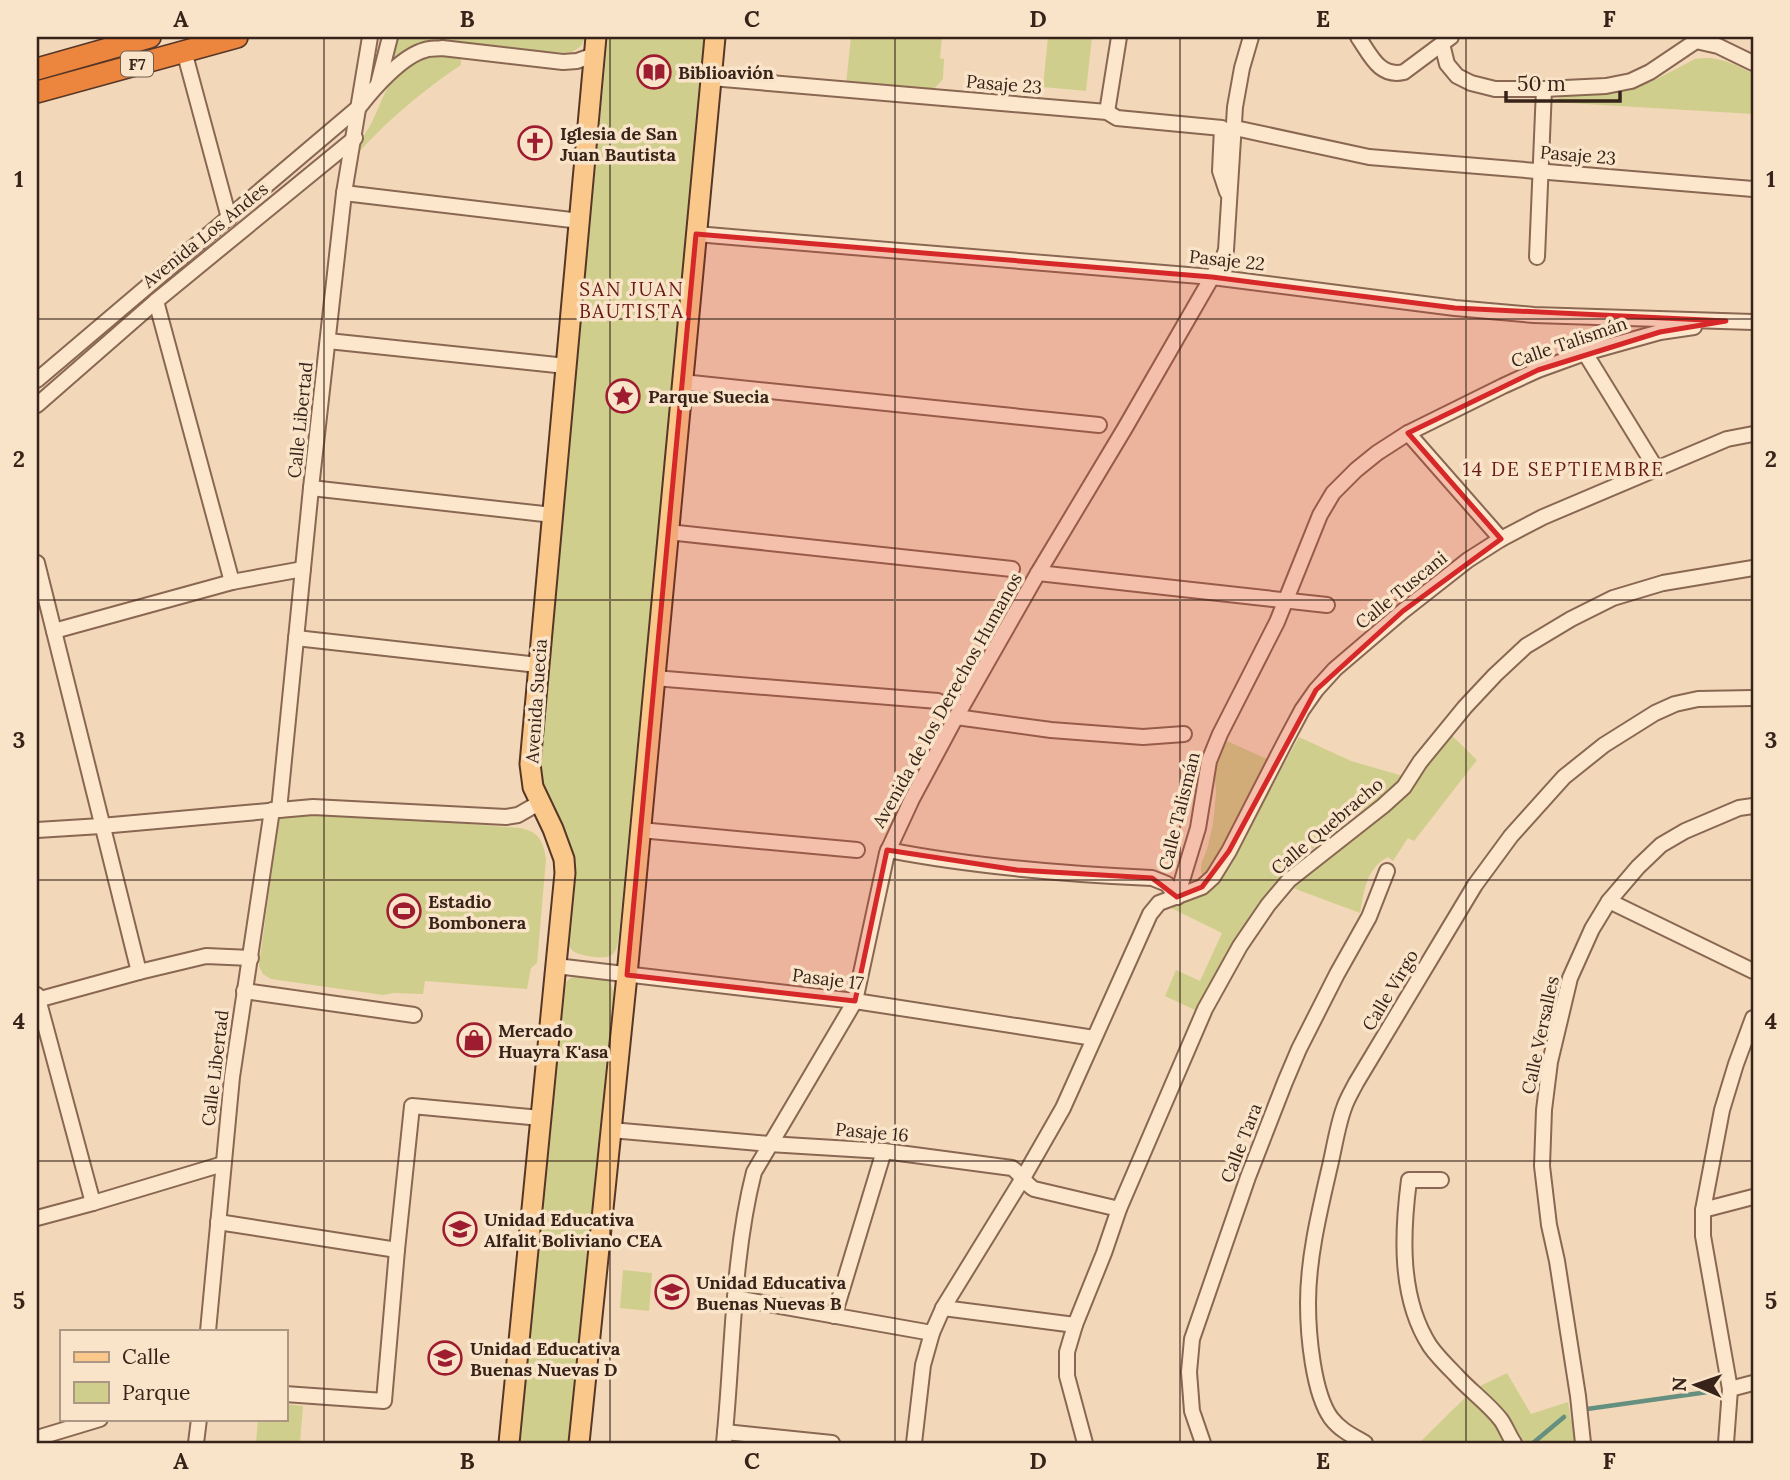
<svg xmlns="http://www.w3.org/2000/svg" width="1790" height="1480" font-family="Lora,serif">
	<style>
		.green { fill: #d0ce8c }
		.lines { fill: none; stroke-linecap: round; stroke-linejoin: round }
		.stream { stroke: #658f7f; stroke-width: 4.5 }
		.minor-casing { stroke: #896752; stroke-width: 18 }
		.major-casing { stroke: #563627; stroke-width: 23 }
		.highway-casing { stroke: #563627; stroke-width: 24 }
		.minor { stroke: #fce7cc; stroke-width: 14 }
		.major { stroke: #fbc88b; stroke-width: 19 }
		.highway { stroke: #ec863e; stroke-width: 21 }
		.marked { fill: #d62828; fill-opacity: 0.2; stroke: #d62828; stroke-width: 5; stroke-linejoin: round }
		.grid { fill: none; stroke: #372319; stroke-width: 2; stroke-opacity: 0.55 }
		.labels { text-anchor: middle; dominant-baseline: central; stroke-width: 7; stroke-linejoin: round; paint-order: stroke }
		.shield { fill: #f9e4c9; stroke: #715d4e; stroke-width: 2 }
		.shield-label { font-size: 16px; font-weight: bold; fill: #372319 }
		.poi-label { font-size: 18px; font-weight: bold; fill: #372319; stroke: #f9e4c9; text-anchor: start }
		.street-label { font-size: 18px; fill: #372319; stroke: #f9e4c9 }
		.neighbourhood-label { font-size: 19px; letter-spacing: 2px; fill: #671914; stroke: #f9e4c9 }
		.neatline { fill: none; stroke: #372319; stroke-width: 2.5 }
		.grid-label { font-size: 23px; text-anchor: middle; font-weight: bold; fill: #372319 }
	</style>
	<rect width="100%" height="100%" fill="#f2d8b9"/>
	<g class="green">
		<path d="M 396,37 L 586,37 L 581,46 L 571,53 L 433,44 L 390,62 Z"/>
		<path d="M 608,37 L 706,37 L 619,934 C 618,941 618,950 612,955 C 605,960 580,956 573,951 C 570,948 569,946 567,942 L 573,860 C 570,839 558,822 549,803 C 543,789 541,774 539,759 Z"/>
		<path d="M 851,37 L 942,37 L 940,58 L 944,59 L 943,79 L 932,91 L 846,84 Z"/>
		<path d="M 1048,37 L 1092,37 L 1086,91 L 1043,87 Z"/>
		<path d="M 440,54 L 461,55 L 461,65 C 423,90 388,120 358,153 C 360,141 365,134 371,124 C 377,112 381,100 387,89 C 397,69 419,59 440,54 Z"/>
		<path d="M 1705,58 C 1723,58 1737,65 1753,74 L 1753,114 L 1552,102 L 1566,94 L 1636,86 L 1651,82 L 1695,59 Z"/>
		<path d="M 1448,732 L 1477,760 L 1414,841 L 1408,838 L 1393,861 L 1388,857 C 1366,868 1364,892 1360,913 L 1293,888 L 1325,860 L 1407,795 Z"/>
		<path d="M 1299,737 L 1351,761 L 1403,776 L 1384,796 L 1358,813 L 1301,858 L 1278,880 L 1239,933 L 1199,1012 L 1165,996 L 1176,970 L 1200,981 L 1222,933 L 1167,906 L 1190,900 L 1206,894 L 1224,873 Z"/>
		<path d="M 1227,741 L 1267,759 L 1226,840 L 1217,863 L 1206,877 L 1201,873 L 1201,865 L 1207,849 L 1213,824 L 1216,793 L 1214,768 Z"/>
		<path d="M 318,812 L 520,828 C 539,832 543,840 546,859 L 537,963 L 531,968 L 527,989 L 425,981 L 423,994 L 394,993 L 383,995 L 271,979 L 263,974 L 259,966 L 279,817 L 286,813 Z"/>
		<path d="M 577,975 L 602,978 L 609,980 L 613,990 L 614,998 L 570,1443 L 518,1443 L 563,991 C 565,982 568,978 577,975 Z"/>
		<path d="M 623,1270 L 652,1273 L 649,1311 L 620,1308 Z"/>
		<path d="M 1507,1373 L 1531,1414 L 1568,1402 L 1571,1420 L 1578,1431 L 1578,1443 L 1523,1443 L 1522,1439 L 1508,1417 L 1476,1388 Z"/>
		<path d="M 1468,1395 L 1489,1415 L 1508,1443 L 1419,1443 Z"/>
		<path d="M 285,1404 L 303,1406 L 300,1443 L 256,1443 L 258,1419 L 285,1419 Z"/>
	</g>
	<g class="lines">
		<g class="stream">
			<path d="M 1587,1409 L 1715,1391"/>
			<path d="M 1533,1443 L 1564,1417"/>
		</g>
		<defs>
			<g id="minor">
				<path d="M 1358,37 C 1370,54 1379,78 1404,72 L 1451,37"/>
				<path d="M 1694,38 L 1696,41 L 1718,46 L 1753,63"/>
				<path d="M 1442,44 L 1447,64 L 1457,76 L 1471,83 L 1495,89 L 1544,89 L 1606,86 L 1631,81 L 1650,72 L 1702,37"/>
				<path d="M 184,51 L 229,218"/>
				<path d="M 711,78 L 1107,112 L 1117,118 L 1222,128 L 1220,171 L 1227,192"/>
				<path d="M 378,84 L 390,37"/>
				<path d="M 1107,112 L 1119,37"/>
				<path d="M 1235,128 L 1369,157 L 1753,189"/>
				<path d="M 344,193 L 580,221"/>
				<path d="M 696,234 L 1212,277 L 1455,308 L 1534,315 L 1753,322"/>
				<path d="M 1537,257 L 1544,89"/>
				<path d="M 156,301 L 232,582"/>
				<path d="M 328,341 L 566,366"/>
				<path d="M 1585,353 L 1657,470"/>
				<path d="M 37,380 L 360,106 C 374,88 402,56 425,50 C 430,48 437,49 442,48 L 563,62 L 577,61 L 594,55"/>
				<path d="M 682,382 L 1099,425"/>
				<path d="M 37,405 L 156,301 L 355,138"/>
				<path d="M 1408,433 L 1501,539"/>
				<path d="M 311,488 L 553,515"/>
				<path d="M 668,532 L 1012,569"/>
				<path d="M 37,563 L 139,972"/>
				<path d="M 1038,573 L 1327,605"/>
				<path d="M 54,631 L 232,582 L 303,569"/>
				<path d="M 296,638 L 538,665"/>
				<path d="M 654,678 L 938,701"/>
				<path d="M 956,717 L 1051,730 L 1143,737 L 1184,734"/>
				<path d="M 279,810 L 311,488 L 344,193 L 370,37"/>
				<path d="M 37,830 L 101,826 L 313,807 L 506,817 L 518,815 L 539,803"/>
				<path d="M 640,830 L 857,850"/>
				<path d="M 888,850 C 975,867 1063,874 1152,878 L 1167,884 L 1177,897"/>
				<path d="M 1177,897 L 1198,828 L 1209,761 L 1220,734 L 1277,622 L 1320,515 L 1333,493 L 1356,470 L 1377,453 L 1408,433 L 1503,386 L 1538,370 L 1585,353 L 1660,332 L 1694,327"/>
				<path d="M 1609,901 L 1753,971"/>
				<path d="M 556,966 L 855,1001 L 1094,1038"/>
				<path d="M 244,991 L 414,1015"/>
				<path d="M 37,995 L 93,1203"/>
				<path d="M 37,1000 L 139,972 L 206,956 L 251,958"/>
				<path d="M 611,1130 L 769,1144 L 884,1151 L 1012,1168 C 1021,1174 1025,1184 1034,1189 L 1119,1209"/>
				<path d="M 1441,1180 L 1409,1180 C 1402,1234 1399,1298 1430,1346 C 1437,1356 1447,1366 1455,1374 C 1469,1390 1489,1404 1501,1420 C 1506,1427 1509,1436 1514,1443"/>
				<path d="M 1703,1210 L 1753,1197"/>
				<path d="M 37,1218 L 93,1203 L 223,1164"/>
				<path d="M 218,1222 L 397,1250"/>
				<path d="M 735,1298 L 932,1333"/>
				<path d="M 943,1308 L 1075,1325"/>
				<path d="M 834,1316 L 884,1151"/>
				<path d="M 208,1331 L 232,1077 L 272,810"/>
				<path d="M 1730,1389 L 1753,1383"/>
				<path d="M 285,1394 L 384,1401 L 397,1250 L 412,1106 L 541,1118"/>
				<path d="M 725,1432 L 832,1443"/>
				<path d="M 37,1438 L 100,1419"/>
				<path d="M 196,1443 L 199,1419"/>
				<path d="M 724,1443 C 733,1355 732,1258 754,1172 L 855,1001 L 887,853 L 912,799 L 956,717 L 1038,573 L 1125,428 L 1212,277 L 1221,264 L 1226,250 L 1235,107 L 1242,68 L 1251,37"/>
				<path d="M 914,1443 L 923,1365 L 932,1333 L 943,1308 L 1023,1178 L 1063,1108 L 1150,914 L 1159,903 L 1202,887 L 1213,877 L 1229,851 L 1286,740 L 1302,710 L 1316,690 L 1335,669 L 1403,611 L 1468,560 L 1501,539 L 1543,517 L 1727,439 L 1753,434"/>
				<path d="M 1085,1443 L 1067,1376 L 1067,1352 L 1075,1325 L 1104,1253 L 1119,1209 L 1205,1009 L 1240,946 L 1268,905 L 1289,880 L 1383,806 L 1404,787 L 1420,762 L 1465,707 L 1495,675 L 1526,646 L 1571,619 L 1613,598 L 1663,583 L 1753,568"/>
				<path d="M 1203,1443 L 1192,1411 L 1189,1372 L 1192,1339 L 1248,1177 L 1285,1082 L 1299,1049 L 1337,974 L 1369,917 L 1387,871"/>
				<path d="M 1365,1443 C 1353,1436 1340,1430 1331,1418 C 1313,1393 1308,1334 1308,1303 C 1308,1259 1319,1213 1329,1170 C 1334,1150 1337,1127 1344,1108 C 1347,1099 1352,1091 1356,1083 L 1475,885 L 1511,836 L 1564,777 L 1604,745 L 1655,713 L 1675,704 L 1698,699 L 1753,698"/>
				<path d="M 1583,1443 L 1578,1396 L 1557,1261 L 1549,1225 L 1542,1166 L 1544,1110 L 1550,1062 L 1570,978 L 1592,929 L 1609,901 L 1638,867 L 1661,845 L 1685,831 L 1739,808 L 1753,806"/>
				<path d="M 1726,1443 L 1730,1389 L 1703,1236 L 1703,1210 L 1722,1110 L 1736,1064 L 1753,1018"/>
			</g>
			<g id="major">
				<path d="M 509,1443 L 565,873 L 564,859 L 553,829 L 533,787 L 530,764 L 596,37"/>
				<path d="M 579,1443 L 627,975 L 715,37"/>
			</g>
			<g id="highway">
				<path d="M 37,69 L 150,37"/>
				<path d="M 37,92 L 237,37"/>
			</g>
		</defs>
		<use href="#minor" class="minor-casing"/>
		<use href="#major" class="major-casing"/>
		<use href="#highway" class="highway-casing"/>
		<use href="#minor" class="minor"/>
		<use href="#major" class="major"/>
		<use href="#highway" class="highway"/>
	</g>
	<path class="marked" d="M 696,234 L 1212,277 L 1455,308 L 1726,321 L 1660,332 L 1538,370 L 1408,433 L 1501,539 L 1403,611 L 1316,690 L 1229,851 L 1202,887 L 1177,897 L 1152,878 L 1017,870 L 887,850 L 855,1001 L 627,975 Z"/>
	<path class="grid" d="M 324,37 L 324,1443M 610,37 L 610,1443M 895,37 L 895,1443M 1180,37 L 1180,1443M 1466,37 L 1466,1443M 37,319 L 1753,319M 37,600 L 1753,600M 37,880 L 1753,880M 37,1161 L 1753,1161"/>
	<defs>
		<symbol id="library-ring" viewBox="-11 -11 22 22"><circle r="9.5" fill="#f9e4c9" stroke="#9e1c30" stroke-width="1.5"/><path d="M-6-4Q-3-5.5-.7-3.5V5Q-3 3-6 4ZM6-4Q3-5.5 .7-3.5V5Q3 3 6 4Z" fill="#9e1c30"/></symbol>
		<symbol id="church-ring" viewBox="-11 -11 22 22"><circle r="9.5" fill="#f9e4c9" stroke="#9e1c30" stroke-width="1.5"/><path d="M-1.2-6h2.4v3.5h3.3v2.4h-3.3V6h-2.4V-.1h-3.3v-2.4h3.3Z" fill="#9e1c30"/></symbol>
		<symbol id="sight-ring" viewBox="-11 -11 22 22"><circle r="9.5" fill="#f9e4c9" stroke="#9e1c30" stroke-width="1.5"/><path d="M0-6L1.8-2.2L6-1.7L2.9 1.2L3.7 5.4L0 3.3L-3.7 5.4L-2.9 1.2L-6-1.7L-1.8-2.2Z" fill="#9e1c30"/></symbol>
		<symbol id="stadium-ring" viewBox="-11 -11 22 22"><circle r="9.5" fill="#f9e4c9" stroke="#9e1c30" stroke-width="1.5"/><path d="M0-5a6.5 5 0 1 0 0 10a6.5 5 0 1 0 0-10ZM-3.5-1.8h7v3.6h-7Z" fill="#9e1c30"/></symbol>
		<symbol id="shop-ring" viewBox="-11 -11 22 22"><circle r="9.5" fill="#f9e4c9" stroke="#9e1c30" stroke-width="1.5"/><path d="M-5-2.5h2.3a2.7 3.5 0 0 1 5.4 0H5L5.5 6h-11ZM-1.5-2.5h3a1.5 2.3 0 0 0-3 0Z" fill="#9e1c30"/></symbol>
		<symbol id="school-ring" viewBox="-11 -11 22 22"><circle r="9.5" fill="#f9e4c9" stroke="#9e1c30" stroke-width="1.5"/><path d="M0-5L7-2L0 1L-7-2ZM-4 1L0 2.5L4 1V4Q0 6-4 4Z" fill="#9e1c30"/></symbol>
	</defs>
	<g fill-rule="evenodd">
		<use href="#library-ring" x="635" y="53" width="38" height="38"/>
		<use href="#church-ring" x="516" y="124" width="38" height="38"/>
		<use href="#sight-ring" x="604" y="377" width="38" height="38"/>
		<use href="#stadium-ring" x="385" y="892" width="38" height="38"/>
		<use href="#shop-ring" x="455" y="1021" width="38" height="38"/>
		<use href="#school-ring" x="441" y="1210" width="38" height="38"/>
		<use href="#school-ring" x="653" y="1273" width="38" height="38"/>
		<use href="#school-ring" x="426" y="1339" width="38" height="38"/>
	</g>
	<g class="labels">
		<rect class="shield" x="121" y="51.5" width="32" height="25" rx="5"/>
		<g class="shield-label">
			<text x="137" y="64">F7</text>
		</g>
		<g class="poi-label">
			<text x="678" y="72">Biblioavión</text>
			<text x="560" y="133">Iglesia de San<tspan x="560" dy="21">Juan Bautista</tspan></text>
			<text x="648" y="396">Parque Suecia</text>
			<text x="428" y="901">Estadio<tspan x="428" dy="21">Bombonera</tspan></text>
			<text x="498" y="1030">Mercado<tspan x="498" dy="21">Huayra K'asa</tspan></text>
			<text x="484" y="1219">Unidad Educativa<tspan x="484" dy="21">Alfalit Boliviano CEA</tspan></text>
			<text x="696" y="1282">Unidad Educativa<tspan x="696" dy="21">Buenas Nuevas B</tspan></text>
			<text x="470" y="1348">Unidad Educativa<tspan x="470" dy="21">Buenas Nuevas D</tspan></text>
		</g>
		<g class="street-label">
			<text transform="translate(1004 84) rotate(5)">Pasaje 23</text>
			<text transform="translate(1578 155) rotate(5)">Pasaje 23</text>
			<text transform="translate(205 235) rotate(-39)">Avenida Los Andes</text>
			<text transform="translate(1227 260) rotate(6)">Pasaje 22</text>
			<text transform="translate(1569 342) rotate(-19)">Calle Talismán</text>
			<text transform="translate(300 420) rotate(-84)">Calle Libertad</text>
			<text transform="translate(1401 590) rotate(-39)">Calle Tuscani</text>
			<text transform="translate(947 700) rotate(-61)">Avenida de los Derechos Humanos</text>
			<text transform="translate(536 701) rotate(-86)">Avenida Suecia</text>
			<text transform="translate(1179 811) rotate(-76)">Calle Talismán</text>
			<text transform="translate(1327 826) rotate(-40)">Calle Quebracho</text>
			<text transform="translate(828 979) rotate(7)">Pasaje 17</text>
			<text transform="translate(1390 990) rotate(-59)">Calle Virgo</text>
			<text transform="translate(1540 1035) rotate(-78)">Calle Versalles</text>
			<text transform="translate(215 1068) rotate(-83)">Calle Libertad</text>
			<text transform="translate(872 1132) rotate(5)">Pasaje 16</text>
			<text transform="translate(1241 1143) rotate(-69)">Calle Tara</text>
		</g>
		<g class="neighbourhood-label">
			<text x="632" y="289">SAN JUAN<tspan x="632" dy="22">BAUTISTA</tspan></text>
			<text x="1564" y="469">14 DE SEPTIEMBRE</text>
		</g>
	</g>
	<rect width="1790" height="1480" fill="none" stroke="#f9e4c9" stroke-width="77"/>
	<rect x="60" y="1330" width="228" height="91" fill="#f9e4c9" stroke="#ab9783" stroke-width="2"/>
	<rect x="74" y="1352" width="35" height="10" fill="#fbc88b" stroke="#ab9783" stroke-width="2"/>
	<text x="122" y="1364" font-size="21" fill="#372319">Calle</text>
	<rect x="74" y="1382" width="35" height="21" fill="#d0ce8c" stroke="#ab9783" stroke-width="2"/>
	<text x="122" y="1400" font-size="21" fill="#372319">Parque</text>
	<g transform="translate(1696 1385) rotate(272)" stroke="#f9e4c9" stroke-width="5" paint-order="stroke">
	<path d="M0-5L12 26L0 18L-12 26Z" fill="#372319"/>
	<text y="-10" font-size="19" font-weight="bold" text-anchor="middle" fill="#372319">N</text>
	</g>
	<path d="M1506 91v10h114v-10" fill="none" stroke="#372319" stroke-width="3.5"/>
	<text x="1517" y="91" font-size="21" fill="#372319" stroke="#f9e4c9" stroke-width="5" paint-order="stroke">50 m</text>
	<rect x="38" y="38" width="1714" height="1404" class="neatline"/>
	<g class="grid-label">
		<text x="181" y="27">A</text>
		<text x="467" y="27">B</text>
		<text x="752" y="27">C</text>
		<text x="1038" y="27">D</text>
		<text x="1323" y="27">E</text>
		<text x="1609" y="27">F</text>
		<text x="19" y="187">1</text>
		<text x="1771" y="187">1</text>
		<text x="19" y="467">2</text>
		<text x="1771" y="467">2</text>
		<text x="19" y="748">3</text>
		<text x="1771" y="748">3</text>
		<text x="19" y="1029">4</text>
		<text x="1771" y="1029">4</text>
		<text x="19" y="1309">5</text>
		<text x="1771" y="1309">5</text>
		<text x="181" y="1469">A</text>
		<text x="467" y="1469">B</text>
		<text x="752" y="1469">C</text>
		<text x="1038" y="1469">D</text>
		<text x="1323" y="1469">E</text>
		<text x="1609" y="1469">F</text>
	</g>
</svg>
